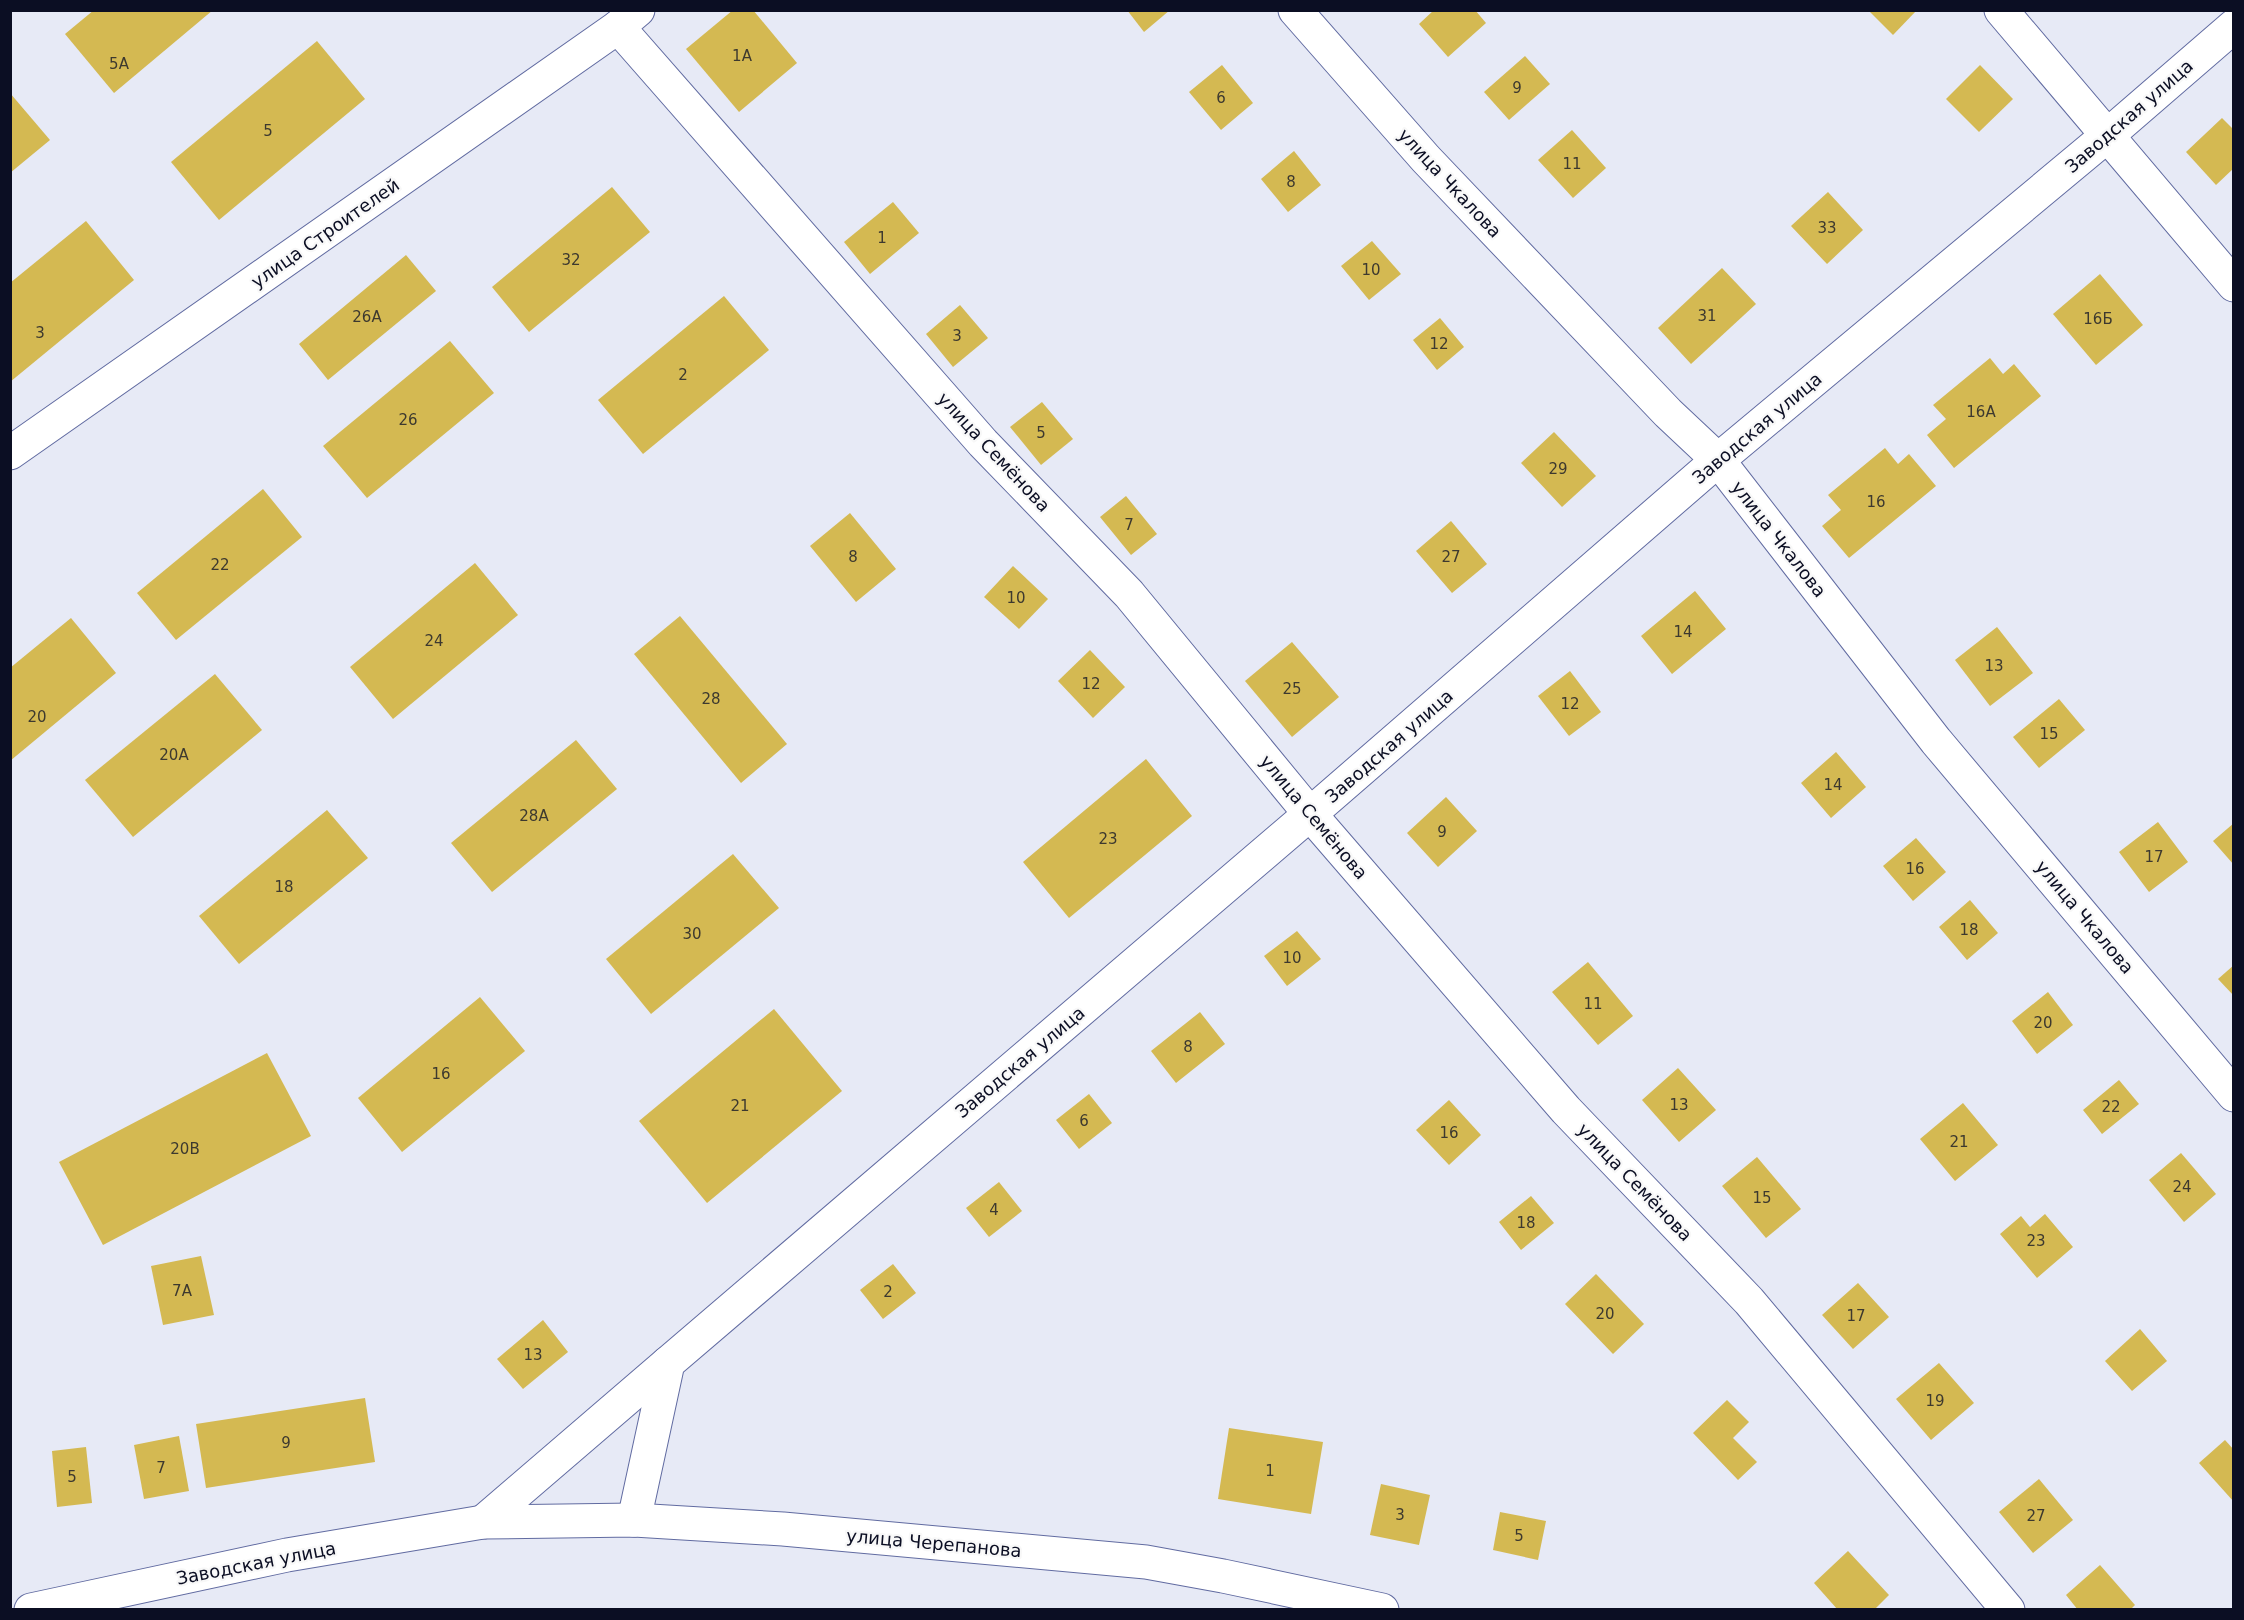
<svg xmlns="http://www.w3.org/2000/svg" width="2244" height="1620" font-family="'DejaVu Sans',sans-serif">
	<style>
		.building { fill: #d4b952 }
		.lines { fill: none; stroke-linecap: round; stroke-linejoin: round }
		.minor-casing { stroke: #616ba1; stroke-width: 35 }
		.tertiary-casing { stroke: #616ba1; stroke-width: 35 }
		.minor { stroke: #fff; stroke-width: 33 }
		.tertiary { stroke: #fff; stroke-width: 33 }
		.labels { text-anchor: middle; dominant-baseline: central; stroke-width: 4.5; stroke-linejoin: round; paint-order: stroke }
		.number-label { font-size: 15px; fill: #3d392f }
		.street-label { font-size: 18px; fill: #0b0e23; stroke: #f8f8f8 }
	</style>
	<rect width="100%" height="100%" fill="#e7eaf6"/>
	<g class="building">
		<path d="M 94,10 L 213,10 L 114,93 L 65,34 Z"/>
		<path d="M 733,10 L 753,10 L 797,63 L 739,112 L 686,49 Z"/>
		<path d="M 1127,10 L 1170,10 L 1144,32 Z"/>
		<path d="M 1434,10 L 1475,10 L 1486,23 L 1448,57 L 1419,24 Z"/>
		<path d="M 1868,10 L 1917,10 L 1893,35 Z"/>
		<path d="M 317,41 L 365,99 L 219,220 L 171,162 Z"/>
		<path d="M 1525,56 L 1550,84 L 1509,120 L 1484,92 Z"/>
		<path d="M 1222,65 L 1253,103 L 1221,130 L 1189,92 Z"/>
		<path d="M 1980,65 L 2013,99 L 1979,132 L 1946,99 Z"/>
		<path d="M 10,93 L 50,140 L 10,173 Z"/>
		<path d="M 2222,118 L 2234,130 L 2234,168 L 2216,185 L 2186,152 Z"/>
		<path d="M 1572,130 L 1606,168 L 1573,198 L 1538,160 Z"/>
		<path d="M 1294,151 L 1321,185 L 1288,212 L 1261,179 Z"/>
		<path d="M 612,187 L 650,232 L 529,332 L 492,287 Z"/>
		<path d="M 1828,192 L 1863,230 L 1827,264 L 1791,226 Z"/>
		<path d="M 893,202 L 919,233 L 870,274 L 844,242 Z"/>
		<path d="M 86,221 L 134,280 L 10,382 L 10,283 Z"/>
		<path d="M 1372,241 L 1401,274 L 1369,300 L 1341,266 Z"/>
		<path d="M 406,255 L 436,291 L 328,380 L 299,344 Z"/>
		<path d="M 1722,268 L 1756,304 L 1691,364 L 1658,328 Z"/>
		<path d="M 2100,274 L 2143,325 L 2096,365 L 2053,314 Z"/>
		<path d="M 724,296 L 769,350 L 643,454 L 598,400 Z"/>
		<path d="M 960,305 L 988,338 L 953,367 L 926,334 Z"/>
		<path d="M 1440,318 L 1464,347 L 1437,370 L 1413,340 Z"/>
		<path d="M 450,341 L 494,393 L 367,498 L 323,446 Z"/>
		<path d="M 1990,358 L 2003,374 L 2014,364 L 2041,396 L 1954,468 L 1927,435 L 1946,419 L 1933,405 Z"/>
		<path d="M 1042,402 L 1073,439 L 1041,465 L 1010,427 Z"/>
		<path d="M 1554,432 L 1596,476 L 1562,507 L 1521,463 Z"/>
		<path d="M 1885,448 L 1898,464 L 1909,454 L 1936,486 L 1849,558 L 1822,526 L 1841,510 L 1828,495 Z"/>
		<path d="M 263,489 L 302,537 L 176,640 L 137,593 Z"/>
		<path d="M 1126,496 L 1157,534 L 1131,555 L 1100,517 Z"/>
		<path d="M 850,513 L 896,569 L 856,602 L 810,546 Z"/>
		<path d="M 1451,521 L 1487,564 L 1452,593 L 1416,551 Z"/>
		<path d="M 475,563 L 518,615 L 393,719 L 350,667 Z"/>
		<path d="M 1013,566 L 1048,599 L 1019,629 L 984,597 Z"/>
		<path d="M 1695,591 L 1726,629 L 1672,674 L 1641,636 Z"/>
		<path d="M 680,616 L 787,744 L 741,783 L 634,654 Z"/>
		<path d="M 71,618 L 116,673 L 10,761 L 10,668 Z"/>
		<path d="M 1997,627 L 2033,673 L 1990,706 L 1955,660 Z"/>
		<path d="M 1292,642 L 1339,697 L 1292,737 L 1245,681 Z"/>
		<path d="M 1090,650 L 1125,687 L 1093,718 L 1058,681 Z"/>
		<path d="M 1570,671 L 1601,712 L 1569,736 L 1538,696 Z"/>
		<path d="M 215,674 L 262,730 L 133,837 L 85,780 Z"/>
		<path d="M 2059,699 L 2085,730 L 2039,768 L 2013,737 Z"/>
		<path d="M 576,740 L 617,789 L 492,892 L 451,843 Z"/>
		<path d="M 1836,752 L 1866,787 L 1831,818 L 1801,783 Z"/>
		<path d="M 1146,759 L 1192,816 L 1069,918 L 1023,862 Z"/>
		<path d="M 1446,797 L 1477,831 L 1438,867 L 1407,833 Z"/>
		<path d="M 327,810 L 368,858 L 239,964 L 199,916 Z"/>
		<path d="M 2158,822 L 2188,862 L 2149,892 L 2119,852 Z"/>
		<path d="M 2234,823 L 2234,865 L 2213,841 Z"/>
		<path d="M 1916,838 L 1946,872 L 1913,901 L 1883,866 Z"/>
		<path d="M 733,854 L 779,908 L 651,1014 L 606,959 Z"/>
		<path d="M 1970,900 L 1998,933 L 1967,960 L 1939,927 Z"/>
		<path d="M 1297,931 L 1321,959 L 1287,986 L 1264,956 Z"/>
		<path d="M 1588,962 L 1633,1016 L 1598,1045 L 1552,992 Z"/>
		<path d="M 2234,965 L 2234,996 L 2218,979 Z"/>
		<path d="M 2048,992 L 2073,1025 L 2037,1054 L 2012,1021 Z"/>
		<path d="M 480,997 L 525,1051 L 402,1152 L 358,1098 Z"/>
		<path d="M 774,1009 L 842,1091 L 707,1203 L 639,1121 Z"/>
		<path d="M 1200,1012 L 1225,1044 L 1176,1083 L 1151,1051 Z"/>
		<path d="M 267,1053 L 311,1136 L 103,1245 L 59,1162 Z"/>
		<path d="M 1678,1068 L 1716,1110 L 1679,1142 L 1642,1100 Z"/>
		<path d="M 2119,1080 L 2139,1104 L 2102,1134 L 2083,1110 Z"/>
		<path d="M 1089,1094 L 1112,1123 L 1079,1149 L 1056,1120 Z"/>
		<path d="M 1449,1100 L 1481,1135 L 1449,1165 L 1416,1130 Z"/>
		<path d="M 1963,1103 L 1998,1145 L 1955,1181 L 1920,1139 Z"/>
		<path d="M 2181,1153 L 2216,1194 L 2184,1222 L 2149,1180 Z"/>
		<path d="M 1757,1157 L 1801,1209 L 1766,1238 L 1722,1186 Z"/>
		<path d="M 999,1182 L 1022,1211 L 989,1237 L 966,1208 Z"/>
		<path d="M 1531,1196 L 1554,1223 L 1521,1250 L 1499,1222 Z"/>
		<path d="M 2045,1214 L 2073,1247 L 2037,1278 L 2000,1234 L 2021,1216 L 2030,1227 Z"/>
		<path d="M 201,1256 L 214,1315 L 163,1325 L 151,1266 Z"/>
		<path d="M 893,1264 L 916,1293 L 883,1319 L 860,1290 Z"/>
		<path d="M 1596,1274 L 1644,1324 L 1613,1354 L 1565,1304 Z"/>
		<path d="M 1858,1283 L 1889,1317 L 1853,1349 L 1822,1315 Z"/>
		<path d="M 543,1320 L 568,1352 L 523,1389 L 497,1359 Z"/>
		<path d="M 2140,1329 L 2167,1361 L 2132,1391 L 2105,1361 Z"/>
		<path d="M 1939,1363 L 1974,1403 L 1931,1440 L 1896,1399 Z"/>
		<path d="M 365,1398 L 375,1462 L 206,1488 L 196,1424 Z"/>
		<path d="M 1727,1400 L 1749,1422 L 1733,1438 L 1757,1462 L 1738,1480 L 1693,1433 Z"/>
		<path d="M 1229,1428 L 1323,1442 L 1311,1514 L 1218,1499 Z"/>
		<path d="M 179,1436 L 189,1491 L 144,1499 L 134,1445 Z"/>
		<path d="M 2225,1440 L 2234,1450 L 2234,1502 L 2199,1463 Z"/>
		<path d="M 86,1447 L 92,1503 L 57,1507 L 52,1451 Z"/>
		<path d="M 2039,1479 L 2073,1520 L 2033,1553 L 1999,1512 Z"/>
		<path d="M 1381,1484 L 1430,1495 L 1419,1545 L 1370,1535 Z"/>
		<path d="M 1500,1512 L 1546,1521 L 1538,1560 L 1493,1550 Z"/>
		<path d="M 1848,1551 L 1889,1595 L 1874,1610 L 1838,1610 L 1814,1583 Z"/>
		<path d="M 2100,1565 L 2135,1605 L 2130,1610 L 2078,1610 L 2066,1595 Z"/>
	</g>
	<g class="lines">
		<defs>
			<g id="minor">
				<path d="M 1295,10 L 1426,159 L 1668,413 L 1718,460 L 1936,741 L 2234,1095"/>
				<path d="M 2001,10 L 2234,285"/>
				<path d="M 10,453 L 618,27"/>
				<path d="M 634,1520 L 668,1363 L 1310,814 L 1718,460 L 2108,135 L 2234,26"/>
				<path d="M 483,1522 L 668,1363"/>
				<path d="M 31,1610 L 287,1555 L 483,1522 L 634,1520 L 783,1529 L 1146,1562 L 1223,1576 L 1382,1610"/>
			</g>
			<path id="tertiary" d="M 638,10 L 618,27 L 983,443 L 1129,594 L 1310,814 L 1566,1110 L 1749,1301 L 2008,1610"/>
		</defs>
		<use href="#minor" class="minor-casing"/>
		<use href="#tertiary" class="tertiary-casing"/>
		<use href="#minor" class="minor"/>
		<use href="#tertiary" class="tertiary"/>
	</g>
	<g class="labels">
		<g class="number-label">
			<text x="742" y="56">1А</text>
			<text x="119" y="64">5А</text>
			<text x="1517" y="88">9</text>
			<text x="1221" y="98">6</text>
			<text x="268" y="131">5</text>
			<text x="1572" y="164">11</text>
			<text x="1291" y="182">8</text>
			<text x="1827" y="228">33</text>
			<text x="882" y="238">1</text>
			<text x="571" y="260">32</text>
			<text x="1371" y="270">10</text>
			<text x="1707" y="316">31</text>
			<text x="367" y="317">26А</text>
			<text x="2098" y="319">16Б</text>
			<text x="40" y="333">3</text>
			<text x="957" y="336">3</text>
			<text x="1439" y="344">12</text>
			<text x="683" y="375">2</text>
			<text x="1981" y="412">16А</text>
			<text x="408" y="420">26</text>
			<text x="1041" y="433">5</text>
			<text x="1558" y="469">29</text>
			<text x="1876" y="502">16</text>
			<text x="1129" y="525">7</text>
			<text x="853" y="557">8</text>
			<text x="1451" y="557">27</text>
			<text x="220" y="565">22</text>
			<text x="1016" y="598">10</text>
			<text x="1683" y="632">14</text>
			<text x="434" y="641">24</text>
			<text x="1994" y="666">13</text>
			<text x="1091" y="684">12</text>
			<text x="1292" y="689">25</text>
			<text x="711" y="699">28</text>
			<text x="1570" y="704">12</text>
			<text x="37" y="717">20</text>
			<text x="2049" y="734">15</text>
			<text x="174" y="755">20А</text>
			<text x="1833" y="785">14</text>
			<text x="534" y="816">28А</text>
			<text x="1442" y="832">9</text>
			<text x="1108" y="839">23</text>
			<text x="2154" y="857">17</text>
			<text x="1915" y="869">16</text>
			<text x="284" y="887">18</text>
			<text x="1969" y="930">18</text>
			<text x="692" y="934">30</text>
			<text x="1292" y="958">10</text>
			<text x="1593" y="1004">11</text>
			<text x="2043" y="1023">20</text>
			<text x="1188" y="1047">8</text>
			<text x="441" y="1074">16</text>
			<text x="1679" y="1105">13</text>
			<text x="740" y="1106">21</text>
			<text x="2111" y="1107">22</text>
			<text x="1084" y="1121">6</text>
			<text x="1449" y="1133">16</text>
			<text x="1959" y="1142">21</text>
			<text x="185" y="1149">20В</text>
			<text x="2182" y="1187">24</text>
			<text x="1762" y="1198">15</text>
			<text x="994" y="1210">4</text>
			<text x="1526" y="1223">18</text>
			<text x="2036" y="1241">23</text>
			<text x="182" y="1291">7А</text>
			<text x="888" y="1292">2</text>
			<text x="1605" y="1314">20</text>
			<text x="1856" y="1316">17</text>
			<text x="533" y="1355">13</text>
			<text x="1935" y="1401">19</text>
			<text x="286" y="1443">9</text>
			<text x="161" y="1468">7</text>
			<text x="1270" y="1471">1</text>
			<text x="72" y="1477">5</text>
			<text x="1400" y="1515">3</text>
			<text x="2036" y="1516">27</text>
			<text x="1519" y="1536">5</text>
		</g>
		<g class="street-label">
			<text transform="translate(2129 116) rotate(-41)">Заводская улица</text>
			<text transform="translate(1450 183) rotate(47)">улица Чкалова</text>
			<text transform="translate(325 233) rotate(-35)">улица Строителей</text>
			<text transform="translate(1757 428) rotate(-40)">Заводская улица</text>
			<text transform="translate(994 452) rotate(47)">улица Семёнова</text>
			<text transform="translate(1779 539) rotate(52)">улица Чкалова</text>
			<text transform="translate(1389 746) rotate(-41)">Заводская улица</text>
			<text transform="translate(1314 817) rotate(50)">улица Семёнова</text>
			<text transform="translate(2085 917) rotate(50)">улица Чкалова</text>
			<text transform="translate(1020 1062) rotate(-40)">Заводская улица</text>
			<text transform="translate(1635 1182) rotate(46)">улица Семёнова</text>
			<text transform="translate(934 1543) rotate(5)">улица Черепанова</text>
			<text transform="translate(256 1563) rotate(-11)">Заводская улица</text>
		</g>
	</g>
	<rect width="2244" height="1620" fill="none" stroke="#0b0e23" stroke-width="24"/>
</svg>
